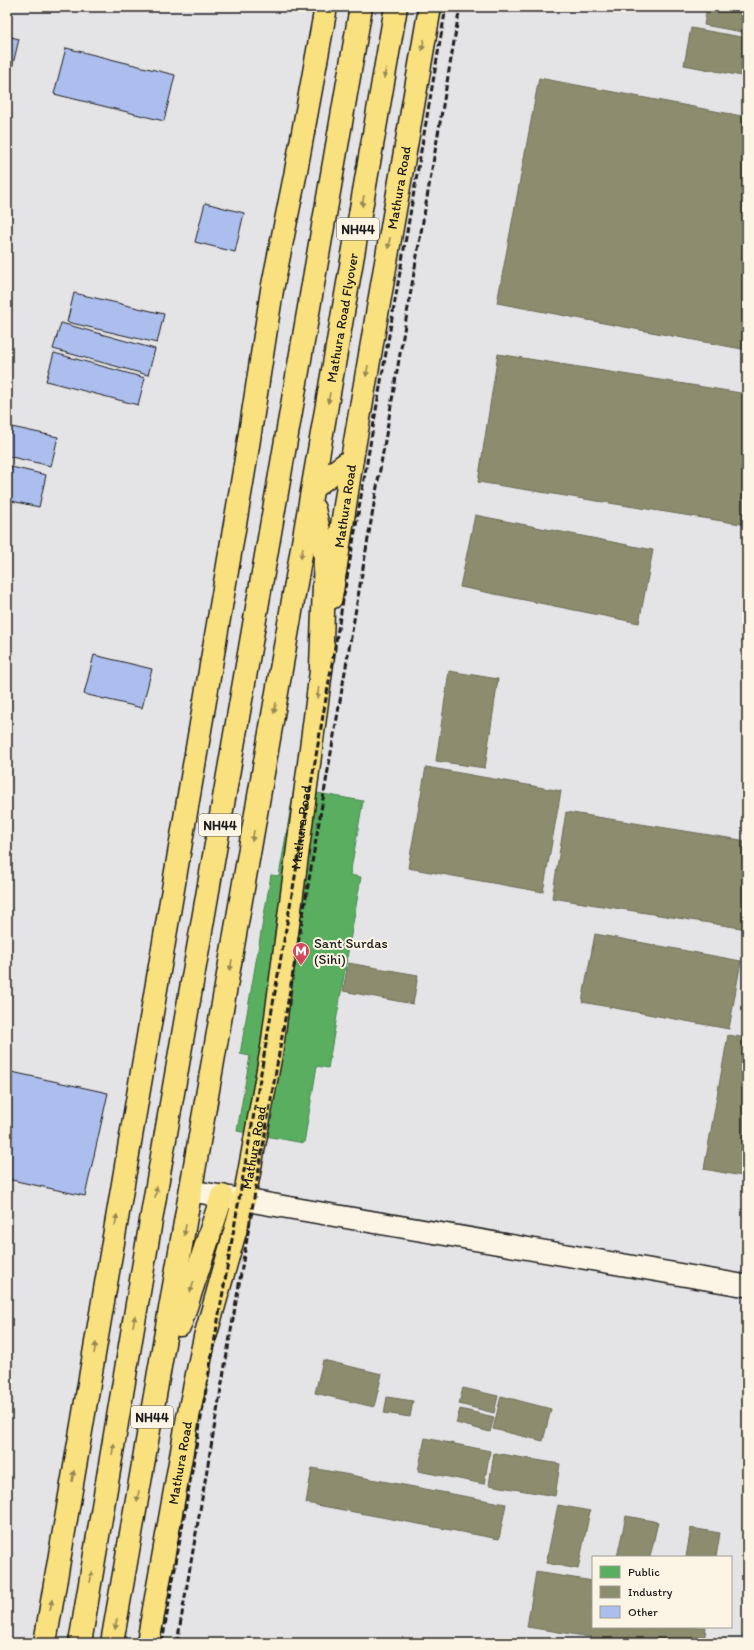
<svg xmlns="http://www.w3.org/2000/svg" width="754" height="1650" font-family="Itim,sans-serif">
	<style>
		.public { fill: #5aae61; stroke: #47824c }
		.industry { fill: #8c8c6e; stroke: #6a6a55 }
		.building { fill: #acbeed; stroke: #1c1c1c }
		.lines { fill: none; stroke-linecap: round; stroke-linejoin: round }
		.minor-casing { stroke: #1c1c1c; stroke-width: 24 }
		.major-casing { stroke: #1c1c1c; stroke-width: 25 }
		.highway-casing { stroke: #1c1c1c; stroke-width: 25 }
		.minor { stroke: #fcf5e5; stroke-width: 21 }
		.major { stroke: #fae180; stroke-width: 22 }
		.highway { stroke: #fae180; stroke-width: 22 }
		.rail { stroke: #1c1c1c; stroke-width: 3; stroke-dasharray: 6 3; stroke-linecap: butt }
		.oneway { fill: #968853 }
		.labels { text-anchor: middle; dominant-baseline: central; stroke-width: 4; stroke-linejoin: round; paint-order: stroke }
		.shield { fill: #fcf5e5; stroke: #5f5d58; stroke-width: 1 }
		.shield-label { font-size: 13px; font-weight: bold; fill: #1c1c1c }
		.street-label { font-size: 14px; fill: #1c1c1c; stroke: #fcf5e5 }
		.poi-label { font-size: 14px; fill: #1c1c1c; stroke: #fcf5e5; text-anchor: start }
	</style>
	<rect width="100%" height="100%" fill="#e4e4e7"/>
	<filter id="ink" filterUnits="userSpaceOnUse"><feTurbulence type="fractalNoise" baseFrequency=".025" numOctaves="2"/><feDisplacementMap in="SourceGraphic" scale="8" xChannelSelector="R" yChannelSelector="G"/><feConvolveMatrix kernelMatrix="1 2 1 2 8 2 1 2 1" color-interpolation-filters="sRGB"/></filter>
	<g filter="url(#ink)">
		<path class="public" d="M 294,789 L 363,801 L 350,875 L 361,877 L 328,1068 L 317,1066 L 304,1143 L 237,1131 L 250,1056 L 240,1054 L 271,875 L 279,876 Z"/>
		<g class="industry">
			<path d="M 707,7 L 747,7 L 747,33 L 704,25 Z"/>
			<path d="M 691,28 L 747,38 L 747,77 L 684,65 Z"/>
			<path d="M 539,78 L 747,117 L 747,350 L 497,303 Z"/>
			<path d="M 498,354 L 747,394 L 747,525 L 478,482 Z"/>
			<path d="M 475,515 L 653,550 L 639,623 L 460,587 Z"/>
			<path d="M 449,671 L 498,679 L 485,768 L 436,761 Z"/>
			<path d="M 426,767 L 561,791 L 543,892 L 408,868 Z"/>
			<path d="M 566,812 L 747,841 L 747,929 L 552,898 Z"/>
			<path d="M 595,934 L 741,961 L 729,1029 L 582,1002 Z"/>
			<path d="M 348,963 L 418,975 L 413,1004 L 343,991 Z"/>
			<path d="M 728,1035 L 747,1038 L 747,1177 L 704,1169 Z"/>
			<path d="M 323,1360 L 382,1374 L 374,1407 L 315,1393 Z"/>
			<path d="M 463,1388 L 498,1396 L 494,1413 L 459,1404 Z"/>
			<path d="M 501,1396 L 551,1409 L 543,1441 L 493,1429 Z"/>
			<path d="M 387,1397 L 413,1401 L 410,1417 L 384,1413 Z"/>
			<path d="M 460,1409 L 494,1417 L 490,1432 L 456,1423 Z"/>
			<path d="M 425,1438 L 490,1451 L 484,1484 L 418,1471 Z"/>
			<path d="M 494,1453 L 560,1464 L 555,1496 L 489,1485 Z"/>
			<path d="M 312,1468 L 506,1504 L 499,1539 L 306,1503 Z"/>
			<path d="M 558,1505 L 590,1511 L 578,1569 L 546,1563 Z"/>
			<path d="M 626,1516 L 658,1522 L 650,1557 L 617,1557 Z"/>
			<path d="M 691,1528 L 720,1533 L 716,1557 L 686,1557 Z"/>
			<path d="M 536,1572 L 593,1581 L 593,1627 L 706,1627 L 704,1643 L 602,1643 L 603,1639 L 527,1627 Z"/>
		</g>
		<g class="building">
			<path d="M 7,36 L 19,39 L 9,81 L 7,80 Z"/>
			<path d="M 66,48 L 175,75 L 164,121 L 54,94 Z"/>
			<path d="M 205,203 L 244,213 L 235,252 L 195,242 Z"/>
			<path d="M 74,293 L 164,314 L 157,343 L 67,322 Z"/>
			<path d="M 61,323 L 155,349 L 148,375 L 53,349 Z"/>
			<path d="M 54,353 L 145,378 L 138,405 L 46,381 Z"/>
			<path d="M 7,426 L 58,437 L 51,466 L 7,456 Z"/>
			<path d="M 7,466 L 46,475 L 39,507 L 7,500 Z"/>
			<path d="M 94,655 L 152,669 L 142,708 L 84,694 Z"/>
			<path d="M 7,1071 L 108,1093 L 85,1196 L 7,1179 Z"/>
		</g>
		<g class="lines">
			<defs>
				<path id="minor" d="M 192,1191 L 747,1286"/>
				<g id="major">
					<path id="s1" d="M 331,598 L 352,459 L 430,7"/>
					<path d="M 45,1643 L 245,465 L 272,290 L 295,176 L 326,7"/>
					<path id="s2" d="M 148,1643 L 188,1417 L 205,1337 L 244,1200 L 272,1048 L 324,648"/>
				</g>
				<g id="highway">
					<path d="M 314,487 L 352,459"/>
					<path d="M 314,509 L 325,557 L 321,667"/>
					<path d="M 180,1325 L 222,1196"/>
					<path d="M 80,1643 L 157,1185 L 361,7"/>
					<path id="s3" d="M 112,1643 L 396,7"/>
				</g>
			</defs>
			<use href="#minor" class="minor-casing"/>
			<use href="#major" class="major-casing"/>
			<use href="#highway" class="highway-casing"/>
			<use href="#minor" class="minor"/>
			<use href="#major" class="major"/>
			<use href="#highway" class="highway"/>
			<g class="rail">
				<path d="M 162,1643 L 446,7"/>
				<path d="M 177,1643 L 460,7"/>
			</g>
		</g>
		<defs><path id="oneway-solid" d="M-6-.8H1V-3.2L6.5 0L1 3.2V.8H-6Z"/></defs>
		<g class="oneway">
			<use href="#oneway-solid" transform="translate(423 45) rotate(100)"/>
			<use href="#oneway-solid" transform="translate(385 73) rotate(100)"/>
			<use href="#oneway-solid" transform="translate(363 201) rotate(100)"/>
			<use href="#oneway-solid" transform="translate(389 243) rotate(100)"/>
			<use href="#oneway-solid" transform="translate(367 371) rotate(100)"/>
			<use href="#oneway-solid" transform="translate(329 398) rotate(100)"/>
			<use href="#oneway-solid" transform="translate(302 553) rotate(100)"/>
			<use href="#oneway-solid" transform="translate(318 693) rotate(97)"/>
			<use href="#oneway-solid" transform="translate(275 708) rotate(100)"/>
			<use href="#oneway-solid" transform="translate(253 836) rotate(100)"/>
			<use href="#oneway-solid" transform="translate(231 965) rotate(100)"/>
			<use href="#oneway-solid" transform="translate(156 1192) rotate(-80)"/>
			<use href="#oneway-solid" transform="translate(116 1220) rotate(-80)"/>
			<use href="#oneway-solid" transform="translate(185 1230) rotate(100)"/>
			<use href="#oneway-solid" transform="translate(192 1287) rotate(108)"/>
			<use href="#oneway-solid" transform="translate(134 1321) rotate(-80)"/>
			<use href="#oneway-solid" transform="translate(95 1348) rotate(-80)"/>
			<use href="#oneway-solid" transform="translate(113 1449) rotate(-80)"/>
			<use href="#oneway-solid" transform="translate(73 1476) rotate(-80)"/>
			<use href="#oneway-solid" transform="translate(138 1496) rotate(100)"/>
			<use href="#oneway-solid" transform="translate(91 1577) rotate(-80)"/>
			<use href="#oneway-solid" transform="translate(51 1605) rotate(-80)"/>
			<use href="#oneway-solid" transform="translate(116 1624) rotate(100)"/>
		</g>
	</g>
	<defs>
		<symbol id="metro-pin" viewBox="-11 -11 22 30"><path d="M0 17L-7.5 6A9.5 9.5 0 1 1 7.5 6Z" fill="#d1495b" stroke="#fcf5e5"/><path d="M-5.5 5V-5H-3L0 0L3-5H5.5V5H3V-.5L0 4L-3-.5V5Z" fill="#fff"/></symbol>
	</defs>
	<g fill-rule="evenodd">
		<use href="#metro-pin" x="291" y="941" width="20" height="27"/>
	</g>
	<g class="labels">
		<g class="shield">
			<rect x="337" y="218" width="42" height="22" rx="3"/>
			<rect x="199" y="814" width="42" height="22" rx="3"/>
			<rect x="131" y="1406" width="42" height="22" rx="3"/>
		</g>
		<g class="shield-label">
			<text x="358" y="229">NH44</text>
			<text x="220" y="825">NH44</text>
			<text x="152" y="1417">NH44</text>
		</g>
		<g class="street-label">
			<text stroke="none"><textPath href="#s1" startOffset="416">Mathura Road</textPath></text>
			<text stroke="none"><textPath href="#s3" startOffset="1345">Mathura Road Flyover</textPath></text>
			<text stroke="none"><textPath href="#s1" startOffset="93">Mathura Road</textPath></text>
			<text stroke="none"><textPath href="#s2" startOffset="831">Mathura Road</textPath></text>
			<text stroke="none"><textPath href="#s2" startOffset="507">Mathura Road</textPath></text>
			<text stroke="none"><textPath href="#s2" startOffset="183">Mathura Road</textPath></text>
		</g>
		<g class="poi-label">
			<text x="314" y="943">Sant Surdas<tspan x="314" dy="16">(Sihi)</tspan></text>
		</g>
	</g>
	<rect width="754" height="1650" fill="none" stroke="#fcf5e5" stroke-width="24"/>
	<rect x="12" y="12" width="730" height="1626" fill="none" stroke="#1c1c1c" stroke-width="1.5" filter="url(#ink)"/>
	<rect x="592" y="1556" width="140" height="72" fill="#fcf5e5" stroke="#a29e95"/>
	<rect x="600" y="1566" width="20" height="12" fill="#5aae61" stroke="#a29e95"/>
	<text x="628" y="1576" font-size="12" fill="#1c1c1c">Public</text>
	<rect x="600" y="1586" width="20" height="12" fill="#8c8c6e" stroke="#a29e95"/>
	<text x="628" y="1596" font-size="12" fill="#1c1c1c">Industry</text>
	<rect x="600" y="1606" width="20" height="12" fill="#acbeed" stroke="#a29e95"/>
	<text x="628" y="1616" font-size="12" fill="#1c1c1c">Other</text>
</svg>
